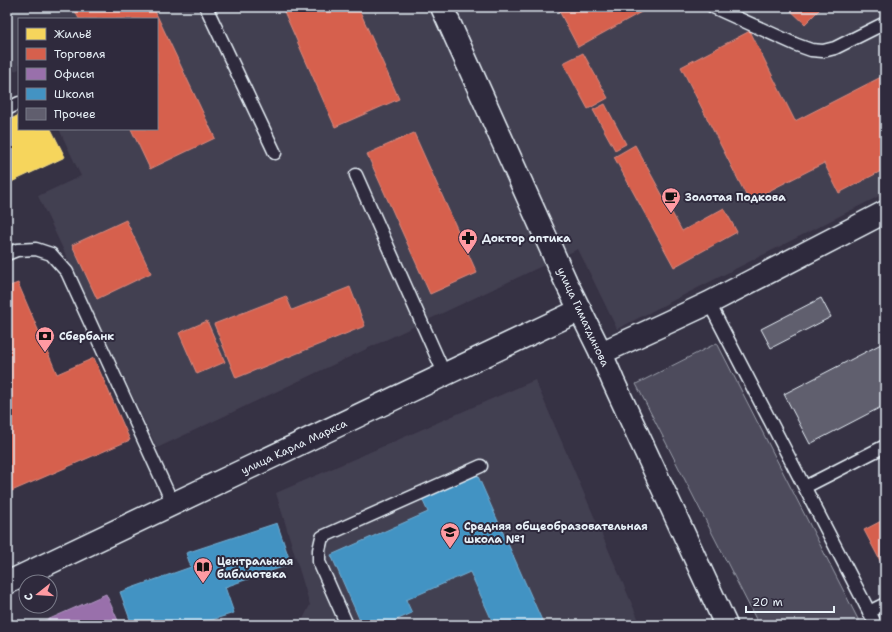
<svg xmlns="http://www.w3.org/2000/svg" width="892" height="632" font-family="'Shantell Sans',sans-serif">
	<style>
		.built { fill: #433f51 }
		.green { fill: #4d4b5c; stroke: #9a9eaa }
		.homes { fill: #f6d55c; stroke: #f2dd8b }
		.shops { fill: #d6604d; stroke: #db8c80 }
		.offices { fill: #9970ab; stroke: #b197c2 }
		.schools { fill: #4393c3; stroke: #74afd3 }
		.building { fill: #605e6e; stroke: #e8f1f8 }
		.lines { fill: none; stroke-linecap: round; stroke-linejoin: round }
		.lane-casing { stroke: #e8f1f8; stroke-width: 15 }
		.street-casing { stroke: #e8f1f8; stroke-width: 25 }
		.secondary-casing { stroke: #e8f1f8; stroke-width: 25 }
		.lane { stroke: #2f2a3d; stroke-width: 12 }
		.street { stroke: #2f2a3d; stroke-width: 22 }
		.secondary { stroke: #2f2a3d; stroke-width: 22 }
		.labels { text-anchor: middle; dominant-baseline: central; stroke-width: 4; stroke-linejoin: round; paint-order: stroke }
		.poi-label { font-size: 11px; font-weight: bold; fill: #e8f1f8; stroke: #2f2a3d; text-anchor: start }
		.street-label { font-size: 11px; fill: #e8f1f8; stroke: #2f2a3d }
	</style>
	<rect width="100%" height="100%" fill="#363244"/>
	<filter id="ink" filterUnits="userSpaceOnUse"><feTurbulence type="fractalNoise" baseFrequency=".025" numOctaves="2"/><feDisplacementMap in="SourceGraphic" scale="8" xChannelSelector="R" yChannelSelector="G"/><feConvolveMatrix kernelMatrix="1 2 1 2 8 2 1 2 1" color-interpolation-filters="sRGB"/></filter>
	<g filter="url(#ink)">
		<g class="built">
			<path d="M 7,7 L 885,7 L 885,193 L 617,329 L 578,249 L 157,448 L 38,196 L 81,176 L 59,129 L 157,129 L 157,19 L 19,19 L 19,69 L 7,74 Z"/>
			<path d="M 535,380 L 641,625 L 300,625 L 310,605 L 276,493 Z"/>
		</g>
		<path class="green" d="M 717,343 L 861,625 L 759,625 L 636,384 Z"/>
		<path class="homes" d="M 19,115 L 19,129 L 51,129 L 65,157 L 7,184 L 7,121 Z"/>
		<g class="shops">
			<path d="M 73,7 L 153,7 L 215,138 L 150,169 L 131,129 L 157,129 L 157,19 L 79,19 Z"/>
			<path d="M 282,7 L 358,7 L 399,99 L 335,127 Z"/>
			<path d="M 557,7 L 641,7 L 643,11 L 578,47 Z"/>
			<path d="M 787,7 L 822,7 L 805,24 Z"/>
			<path d="M 750,31 L 795,121 L 885,75 L 885,169 L 839,193 L 824,163 L 749,201 L 681,67 Z"/>
			<path d="M 583,53 L 608,98 L 588,109 L 563,63 Z"/>
			<path d="M 605,104 L 626,144 L 615,150 L 593,110 Z"/>
			<path d="M 414,133 L 477,273 L 430,294 L 367,154 Z"/>
			<path d="M 635,145 L 682,231 L 724,208 L 737,232 L 674,267 L 614,157 Z"/>
			<path d="M 126,220 L 151,273 L 97,299 L 72,245 Z"/>
			<path d="M 18,283 L 57,374 L 94,358 L 130,440 L 7,493 L 7,287 Z"/>
			<path d="M 350,287 L 365,326 L 236,378 L 214,324 L 286,296 L 292,310 Z"/>
			<path d="M 207,321 L 225,362 L 197,374 L 179,333 Z"/>
			<path d="M 885,519 L 885,570 L 864,530 Z"/>
		</g>
		<path class="offices" d="M 106,594 L 120,625 L 36,625 Z"/>
		<g class="schools">
			<path d="M 477,474 L 544,625 L 494,625 L 470,572 L 406,600 L 412,613 L 385,625 L 362,625 L 331,555 L 428,512 L 422,499 Z"/>
			<path d="M 277,523 L 291,564 L 225,587 L 234,613 L 196,625 L 132,625 L 120,592 L 191,567 L 186,553 Z"/>
		</g>
		<g class="building">
			<path d="M 821,298 L 831,317 L 771,348 L 761,329 Z"/>
			<path d="M 885,342 L 885,405 L 810,444 L 784,394 Z"/>
		</g>
		<g class="lines">
			<defs>
				<g id="lane">
					<path d="M 206,7 L 275,153"/>
					<path d="M 713,7 L 797,45 L 811,50 L 823,51 L 835,48 L 885,23"/>
					<path d="M 7,109 L 19,103"/>
					<path d="M 356,175 L 445,375"/>
					<path d="M 7,254 L 17,250 L 36,249 L 51,254 L 67,272 L 173,504"/>
					<path d="M 709,303 L 876,625"/>
					<path d="M 805,487 L 885,446"/>
					<path d="M 869,612 L 885,604"/>
					<path d="M 347,625 L 319,562 L 319,550 L 322,537 L 481,466"/>
				</g>
				<path id="street" d="M 601,353 L 662,325 L 709,303 L 885,212"/>
				<g id="secondary">
					<path d="M 442,7 L 566,282 L 601,353 L 613,381 L 726,625"/>
					<path d="M 7,583 L 580,310"/>
				</g>
			</defs>
			<use href="#lane" class="lane-casing"/>
			<use href="#street" class="street-casing"/>
			<use href="#secondary" class="secondary-casing"/>
			<use href="#lane" class="lane"/>
			<use href="#street" class="street"/>
			<use href="#secondary" class="secondary"/>
		</g>
	</g>
	<defs>
		<symbol id="cafe-pin" viewBox="-11 -11 22 30"><path d="M0 17L-7.5 6A9.5 9.5 0 1 1 7.5 6Z" fill="#ff9aa2" stroke="#2f2a3d"/><path d="M-5.5-4.5H6V0H3Q3 3.5 0 3.5H-2.5Q-5.5 3.5-5.5 0ZM3-3.2v2h1.7v-2ZM-6 4.5H4V6H-6Z" fill="#111"/></symbol>
		<symbol id="pharmacy-pin" viewBox="-11 -11 22 30"><path d="M0 17L-7.5 6A9.5 9.5 0 1 1 7.5 6Z" fill="#ff9aa2" stroke="#2f2a3d"/><path d="M-2-6h4v4h4v4h-4v4h-4v-4h-4v-4h4Z" fill="#111"/></symbol>
		<symbol id="bank-pin" viewBox="-11 -11 22 30"><path d="M0 17L-7.5 6A9.5 9.5 0 1 1 7.5 6Z" fill="#ff9aa2" stroke="#2f2a3d"/><path d="M-6-4H6V4H-6ZM0-2.3a2.3 2.3 0 1 0 0 4.6a2.3 2.3 0 1 0 0-4.6Z" fill="#111"/></symbol>
		<symbol id="school-pin" viewBox="-11 -11 22 30"><path d="M0 17L-7.5 6A9.5 9.5 0 1 1 7.5 6Z" fill="#ff9aa2" stroke="#2f2a3d"/><path d="M0-5L7-2L0 1L-7-2ZM-4 1L0 2.5L4 1V4Q0 6-4 4Z" fill="#111"/></symbol>
		<symbol id="library-pin" viewBox="-11 -11 22 30"><path d="M0 17L-7.5 6A9.5 9.5 0 1 1 7.5 6Z" fill="#ff9aa2" stroke="#2f2a3d"/><path d="M-6-4Q-3-5.5-.7-3.5V5Q-3 3-6 4ZM6-4Q3-5.5 .7-3.5V5Q3 3 6 4Z" fill="#111"/></symbol>
	</defs>
	<g fill-rule="evenodd">
		<use href="#cafe-pin" x="660" y="186" width="22" height="30"/>
		<use href="#pharmacy-pin" x="457" y="227" width="22" height="30"/>
		<use href="#bank-pin" x="34" y="325" width="22" height="30"/>
		<use href="#school-pin" x="439" y="521" width="22" height="30"/>
		<use href="#library-pin" x="192" y="556" width="22" height="30"/>
	</g>
	<g class="labels">
		<g class="poi-label">
			<text x="685" y="197">Золотая Подкова</text>
			<text x="482" y="238">Доктор оптика</text>
			<text x="59" y="336">Сбербанк</text>
			<text x="464" y="526">Средняя общеобразовательная<tspan x="464" dy="13">школа №1</tspan></text>
			<text x="217" y="561">Центральная<tspan x="217" dy="13">библиотека</tspan></text>
		</g>
		<g class="street-label">
			<text transform="translate(583 317) rotate(65)">улица Гиматдинова</text>
			<text transform="translate(294 447) rotate(-25)">улица Карла Маркса</text>
		</g>
	</g>
	<rect width="892" height="632" fill="none" stroke="#2f2a3d" stroke-width="24"/>
	<rect x="12" y="12" width="868" height="608" fill="none" stroke="#e8f1f8" stroke-width="1.5" filter="url(#ink)"/>
	<rect x="18" y="18" width="140" height="112" fill="#2f2a3d" stroke="#797a88"/>
	<rect x="26" y="28" width="20" height="12" fill="#f6d55c" stroke="#797a88"/>
	<text x="54" y="38" font-size="12" fill="#e8f1f8">Жильё</text>
	<rect x="26" y="48" width="20" height="12" fill="#d6604d" stroke="#797a88"/>
	<text x="54" y="58" font-size="12" fill="#e8f1f8">Торговля</text>
	<rect x="26" y="68" width="20" height="12" fill="#9970ab" stroke="#797a88"/>
	<text x="54" y="78" font-size="12" fill="#e8f1f8">Офисы</text>
	<rect x="26" y="88" width="20" height="12" fill="#4393c3" stroke="#797a88"/>
	<text x="54" y="98" font-size="12" fill="#e8f1f8">Школы</text>
	<rect x="26" y="108" width="20" height="12" fill="#605e6e" stroke="#797a88"/>
	<text x="54" y="118" font-size="12" fill="#e8f1f8">Прочее</text>
	<g transform="translate(38 594) rotate(253)"><circle r="19" fill="#2f2a3d" stroke="#797a88"/>
	<path d="M0-3L7 15L0 10L-7 15Z" fill="#ff9aa2"/>
	<text y="-6" font-size="11" font-weight="bold" text-anchor="middle" fill="#e8f1f8">С</text>
	</g>
	<path d="M746 606v6h88v-6" fill="none" stroke="#e8f1f8" stroke-width="2"/>
	<text x="752" y="606" font-size="12" fill="#e8f1f8" stroke="#2f2a3d" stroke-width="3" paint-order="stroke">20 m</text>
</svg>
